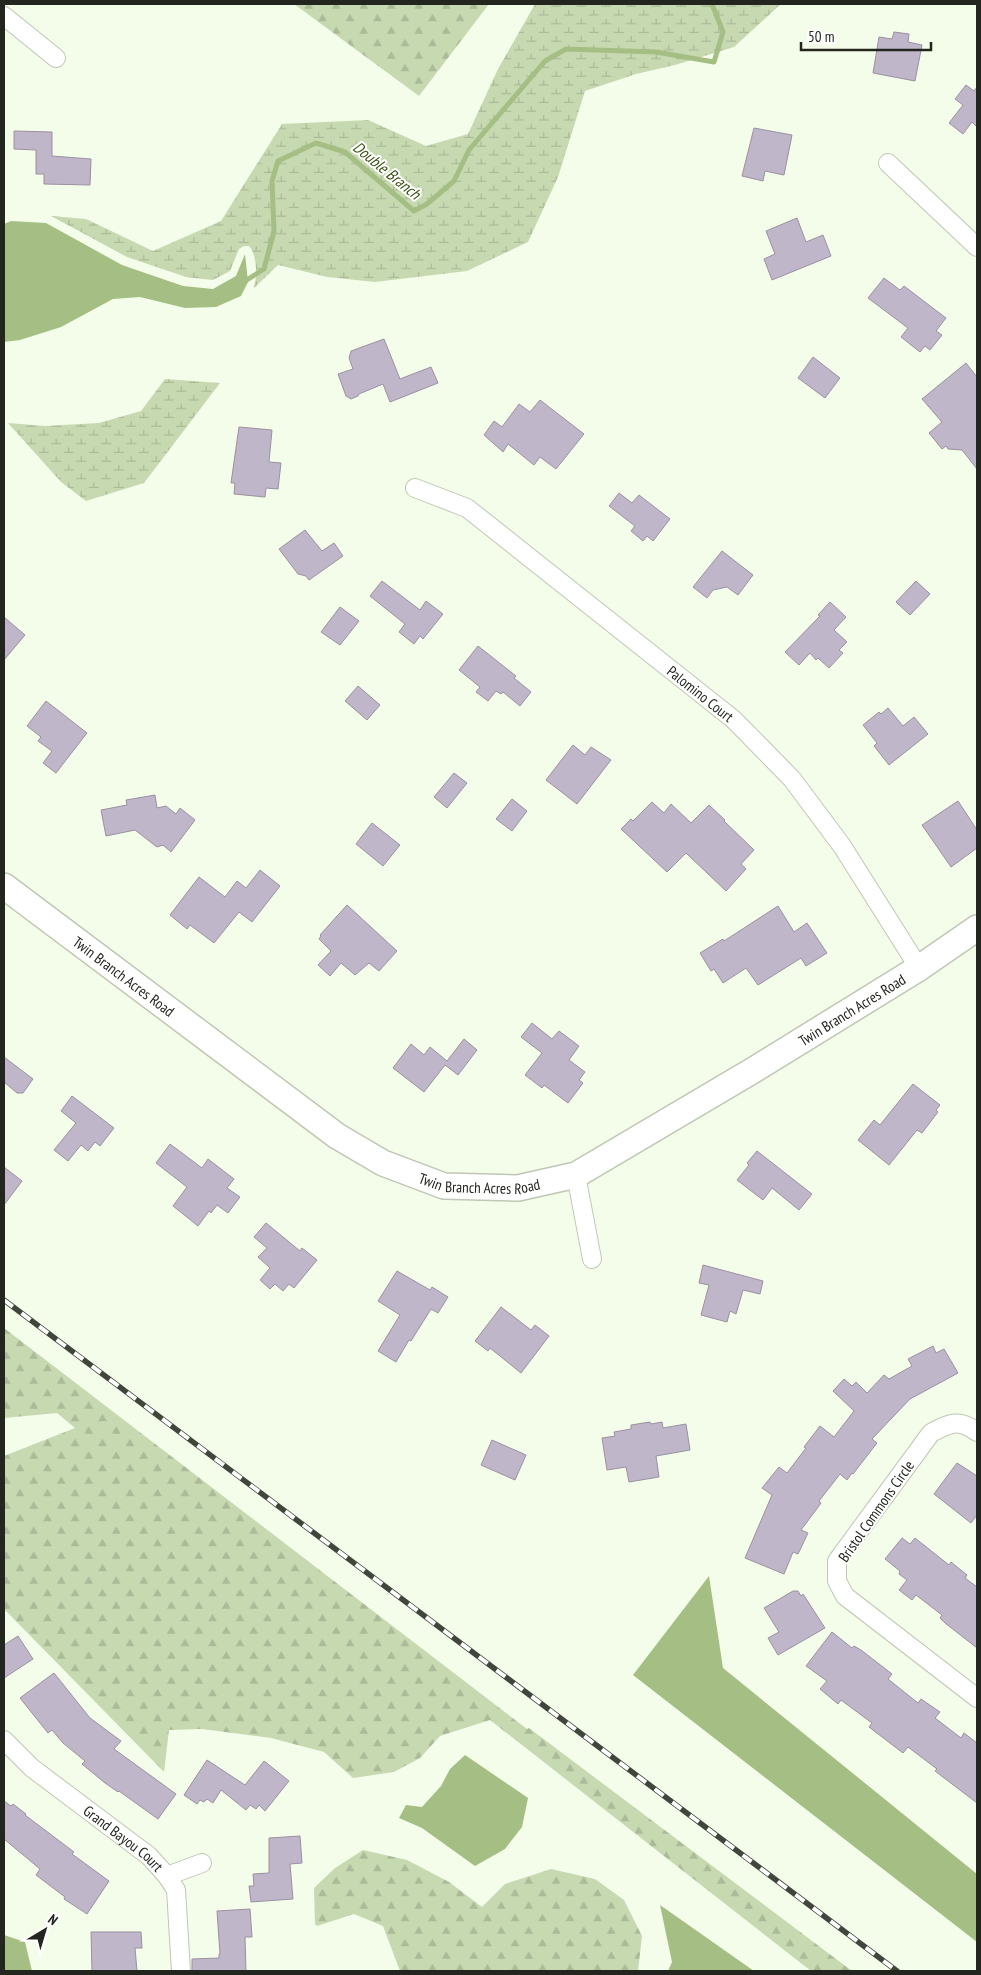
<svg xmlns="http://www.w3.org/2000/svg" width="981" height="1975" font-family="'PT Sans Narrow',sans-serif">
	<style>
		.forest { fill: url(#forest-firs) }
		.wetland { fill: url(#wetland-marsh) }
		.water { fill: #a5be84 }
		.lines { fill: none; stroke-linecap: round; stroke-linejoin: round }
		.stream { stroke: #a5be84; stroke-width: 5 }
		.building { fill: #c0b6c9; stroke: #9a90a2 }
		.street-casing { stroke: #bec7b3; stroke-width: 20 }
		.secondary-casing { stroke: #bec7b3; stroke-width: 28 }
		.street { stroke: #fff; stroke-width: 18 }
		.secondary { stroke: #fff; stroke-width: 25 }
		.rail-casing { stroke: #41463c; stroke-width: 5.5 }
		.rail { stroke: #fff; stroke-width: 4; stroke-dasharray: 11; stroke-linecap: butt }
		.labels { text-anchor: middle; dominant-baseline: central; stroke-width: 4; stroke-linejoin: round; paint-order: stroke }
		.street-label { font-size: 15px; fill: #22261e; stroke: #fff }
		.water-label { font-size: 16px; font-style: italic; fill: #3d5315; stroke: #fff }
	</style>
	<defs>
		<pattern id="forest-firs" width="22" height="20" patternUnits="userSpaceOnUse" patternTransform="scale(1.25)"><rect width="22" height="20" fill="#c7d9b1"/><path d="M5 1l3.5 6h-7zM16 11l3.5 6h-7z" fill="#abba98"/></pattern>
		<pattern id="wetland-marsh" width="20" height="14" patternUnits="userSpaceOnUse" patternTransform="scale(1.25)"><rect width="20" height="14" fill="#c7d9b1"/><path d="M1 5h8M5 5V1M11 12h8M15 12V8" fill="none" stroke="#abba98"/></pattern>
	</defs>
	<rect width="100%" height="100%" fill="#f4fde9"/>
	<g class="forest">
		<path d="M 294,4 L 489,4 L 419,96 Z"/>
		<path d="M 4,1328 L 527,1729 L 529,1728 L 852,1971 L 811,1971 L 490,1720 L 440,1736 L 420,1758 L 394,1772 L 353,1778 L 324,1752 L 271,1738 L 202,1729 L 169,1730 L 164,1772 L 4,1609 L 4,1456 L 75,1428 L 57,1413 L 4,1418 Z"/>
		<path d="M 363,1850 L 407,1860 L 449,1882 L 482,1907 L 505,1884 L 551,1869 L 595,1879 L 624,1900 L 642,1936 L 638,1971 L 400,1971 L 383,1926 L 354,1914 L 317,1926 L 315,1924 L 314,1888 L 335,1868 Z"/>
	</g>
	<g class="wetland">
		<path d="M 535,4 L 781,4 L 734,47 L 675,65 L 636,74 L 585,91 L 558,177 L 528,242 L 467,271 L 375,282 L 327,277 L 278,265 L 253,289 C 258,279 257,254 249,246 L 244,246 L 239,249 L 230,271 L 213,280 L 186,277 L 127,257 L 51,216 L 86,219 L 153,251 L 221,221 L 282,124 L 368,120 L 426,146 L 468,134 L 498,69 Z"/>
		<path d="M 165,379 L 220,383 L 144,483 L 86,501 L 61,482 L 8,423 L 45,426 L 99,423 L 141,411 Z"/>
	</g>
	<g class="water">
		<path d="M 11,221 L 46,223 L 122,265 L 183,286 L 213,289 L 236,276 L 245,254 L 248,282 L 241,296 L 216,307 L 185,308 L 140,297 L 113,299 L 61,327 L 20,340 L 4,342 L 4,224 Z"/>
		<path d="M 709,1576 L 723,1668 L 977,1874 L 977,1942 L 633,1675 Z"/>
		<path d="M 465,1755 L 528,1798 L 522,1827 L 505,1849 L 475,1866 L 422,1828 L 399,1818 L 406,1805 L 422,1807 L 441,1786 L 450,1769 Z"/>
		<path d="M 660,1905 L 754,1971 L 668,1971 L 672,1962 Z"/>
		<path d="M 4,1935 L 25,1942 L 32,1971 L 4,1971 Z"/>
	</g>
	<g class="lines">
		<path class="stream" d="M 242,283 L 264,269 L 274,231 L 272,181 L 278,161 L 316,143 L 345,152 L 414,211 L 427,204 L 454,181 L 469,150 L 545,61 L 566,49 L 656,52 L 714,62 L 723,32 L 712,4"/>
	</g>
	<g class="building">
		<path d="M 894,32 L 909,34 L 908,42 L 922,45 L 915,81 L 873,73 L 879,37 L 892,39 Z"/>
		<path d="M 966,85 L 974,91 L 977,87 L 977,127 L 972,122 L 963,134 L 949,123 L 963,105 L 955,99 Z"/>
		<path d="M 754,128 L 792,135 L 784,175 L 765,171 L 763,181 L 742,176 Z"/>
		<path d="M 14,131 L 52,132 L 52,156 L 91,159 L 90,185 L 44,184 L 44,174 L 36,174 L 36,150 L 14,149 Z"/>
		<path d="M 797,218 L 806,242 L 823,235 L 831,256 L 772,280 L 764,259 L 775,254 L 766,231 Z"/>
		<path d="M 884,278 L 900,290 L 904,286 L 946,318 L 936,331 L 942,335 L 930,350 L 925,346 L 920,352 L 901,337 L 908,328 L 868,298 Z"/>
		<path d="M 384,339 L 400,379 L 431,367 L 438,383 L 390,402 L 383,384 L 359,394 L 358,396 L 351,399 L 346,396 L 338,374 L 353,369 L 349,358 L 351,351 Z"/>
		<path d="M 813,357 L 840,378 L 825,398 L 798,378 Z"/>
		<path d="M 966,363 L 977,377 L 977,469 L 962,450 L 948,449 L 946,446 L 942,449 L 929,433 L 942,422 L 922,399 Z"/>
		<path d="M 540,400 L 584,434 L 556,469 L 540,457 L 534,465 L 508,444 L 503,452 L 484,435 L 494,421 L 502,427 L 519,404 L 530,412 Z"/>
		<path d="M 239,427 L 272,430 L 269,462 L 281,463 L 278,489 L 266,488 L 265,497 L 234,494 L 235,483 L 231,483 Z"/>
		<path d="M 619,493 L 632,503 L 639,495 L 670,519 L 653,541 L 647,536 L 643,541 L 631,531 L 635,526 L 609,506 Z"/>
		<path d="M 305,530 L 322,551 L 334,543 L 343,556 L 309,580 L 306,576 L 298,574 L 279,549 Z"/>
		<path d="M 722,551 L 753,575 L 738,595 L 727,587 L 713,590 L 707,598 L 693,587 Z"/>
		<path d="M 382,581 L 420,610 L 426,601 L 443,614 L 423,639 L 420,636 L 414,644 L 399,632 L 405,624 L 370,596 Z"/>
		<path d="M 916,581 L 930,594 L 910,615 L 896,602 Z"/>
		<path d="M 830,602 L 846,617 L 834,630 L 847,642 L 839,650 L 843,653 L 829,668 L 818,658 L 816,660 L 810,653 L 799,665 L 785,652 L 820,616 L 818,615 Z"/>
		<path d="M 340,607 L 359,621 L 340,645 L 321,632 Z"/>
		<path d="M 4,617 L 25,635 L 4,660 Z"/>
		<path d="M 478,646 L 516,676 L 514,678 L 531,692 L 520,706 L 503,692 L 501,694 L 496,691 L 488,701 L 476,692 L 480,687 L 459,670 Z"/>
		<path d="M 358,686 L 380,705 L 367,720 L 345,701 Z"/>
		<path d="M 46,701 L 87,733 L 56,773 L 43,763 L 52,751 L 38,741 L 41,737 L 27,726 Z"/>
		<path d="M 888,708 L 903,726 L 914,717 L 928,734 L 889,765 L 874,746 L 877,743 L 863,725 L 879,712 L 881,714 Z"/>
		<path d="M 573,745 L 585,755 L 591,747 L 611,760 L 577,804 L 546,780 Z"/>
		<path d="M 454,773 L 467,783 L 447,808 L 434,797 Z"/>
		<path d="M 155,795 L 157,808 L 166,806 L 176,814 L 180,808 L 195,820 L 171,852 L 163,845 L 157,847 L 135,830 L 106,836 L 101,810 L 127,805 L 126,800 Z"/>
		<path d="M 512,799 L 527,811 L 512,831 L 496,819 Z"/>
		<path d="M 958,801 L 977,830 L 977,848 L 951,867 L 922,825 Z"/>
		<path d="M 652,802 L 664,813 L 671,804 L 691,823 L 709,805 L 725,820 L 724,821 L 754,850 L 741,864 L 746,869 L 726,891 L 686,853 L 667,872 L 621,829 L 631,819 L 633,821 Z"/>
		<path d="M 372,823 L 400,845 L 383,866 L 356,844 Z"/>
		<path d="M 260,870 L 280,886 L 252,922 L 239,912 L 214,943 L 190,925 L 187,929 L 170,915 L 199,877 L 225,897 L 237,881 L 246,888 Z"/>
		<path d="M 347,905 L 397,951 L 379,971 L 369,963 L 355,975 L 341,963 L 330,976 L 318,965 L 331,951 L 319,939 L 321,936 L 320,935 Z"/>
		<path d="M 778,906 L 794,932 L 807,923 L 827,953 L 806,966 L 801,958 L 758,985 L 746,968 L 723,983 L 714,969 L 711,971 L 700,953 L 723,939 L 724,941 Z"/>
		<path d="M 532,1023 L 552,1039 L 559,1031 L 579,1046 L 569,1060 L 585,1072 L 579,1080 L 583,1083 L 568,1103 L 544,1085 L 542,1088 L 525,1075 L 542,1053 L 521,1037 Z"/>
		<path d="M 464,1039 L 477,1050 L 458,1075 L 445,1065 L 424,1092 L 393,1068 L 411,1044 L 424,1055 L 430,1047 L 447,1061 Z"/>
		<path d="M 4,1057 L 33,1079 L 23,1093 L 17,1093 L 4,1082 Z"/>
		<path d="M 913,1084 L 940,1105 L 936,1110 L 938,1112 L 922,1133 L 917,1130 L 889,1165 L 858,1140 L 874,1120 L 880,1125 Z"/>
		<path d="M 72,1096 L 114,1128 L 100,1146 L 95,1142 L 88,1151 L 81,1145 L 68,1161 L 54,1150 L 76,1123 L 61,1111 Z"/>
		<path d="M 170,1144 L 202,1168 L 208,1159 L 234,1179 L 227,1188 L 240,1197 L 228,1213 L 217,1205 L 211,1213 L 209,1211 L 198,1226 L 173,1206 L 187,1187 L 156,1163 Z"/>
		<path d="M 757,1151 L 812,1194 L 799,1210 L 772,1188 L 763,1200 L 737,1180 L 749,1165 L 747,1163 Z"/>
		<path d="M 4,1167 L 22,1181 L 4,1205 Z"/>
		<path d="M 266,1223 L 300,1251 L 302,1248 L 317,1260 L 294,1288 L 289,1284 L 283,1291 L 275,1284 L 270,1289 L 260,1280 L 270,1268 L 258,1257 L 267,1248 L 254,1237 Z"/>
		<path d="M 703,1265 L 763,1281 L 760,1294 L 743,1290 L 736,1314 L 730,1311 L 727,1322 L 701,1315 L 709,1285 L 699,1283 Z"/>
		<path d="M 397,1271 L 430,1290 L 432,1287 L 448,1297 L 438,1313 L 431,1309 L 411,1341 L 409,1340 L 396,1362 L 378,1351 L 400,1315 L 378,1301 Z"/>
		<path d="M 501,1307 L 531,1330 L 535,1325 L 549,1336 L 521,1373 L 490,1348 L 488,1351 L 475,1341 Z"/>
		<path d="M 933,1346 L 936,1353 L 944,1349 L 958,1373 L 910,1399 L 872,1439 L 877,1443 L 853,1474 L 852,1473 L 847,1480 L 840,1474 L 819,1501 L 821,1503 L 816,1510 L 801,1530 L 808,1533 L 798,1554 L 793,1552 L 784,1574 L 745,1558 L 772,1495 L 762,1488 L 779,1467 L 787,1473 L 806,1448 L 804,1447 L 820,1426 L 834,1437 L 854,1411 L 833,1391 L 844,1379 L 852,1386 L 856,1382 L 867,1393 L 884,1375 L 889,1379 L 912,1366 L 908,1359 Z"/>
		<path d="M 650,1422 L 651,1424 L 662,1422 L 663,1428 L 686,1424 L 690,1450 L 656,1456 L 659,1477 L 629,1482 L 626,1467 L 607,1470 L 602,1438 L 615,1436 L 614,1432 L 631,1429 L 631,1425 Z"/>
		<path d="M 492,1440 L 526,1455 L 515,1480 L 481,1465 Z"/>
		<path d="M 957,1463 L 977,1476 L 977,1515 L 971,1523 L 934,1494 Z"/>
		<path d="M 902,1538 L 910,1544 L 915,1538 L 949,1565 L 951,1562 L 967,1575 L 965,1578 L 977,1587 L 977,1648 L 945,1623 L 940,1618 L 942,1615 L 916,1595 L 912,1600 L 899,1590 L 907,1580 L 899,1574 L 900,1571 L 885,1559 Z"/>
		<path d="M 793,1591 L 798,1591 L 801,1596 L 803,1594 L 825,1628 L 778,1655 L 768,1638 L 779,1632 L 764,1608 Z"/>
		<path d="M 832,1632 L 852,1648 L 854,1646 L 861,1650 L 892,1674 L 888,1679 L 918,1703 L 921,1699 L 940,1712 L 935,1718 L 961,1738 L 964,1733 L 977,1743 L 977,1803 L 935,1771 L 937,1769 L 908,1747 L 903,1753 L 869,1727 L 872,1723 L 841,1700 L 838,1704 L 820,1689 L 827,1681 L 806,1666 Z"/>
		<path d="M 18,1636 L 33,1659 L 4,1678 L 4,1645 Z"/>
		<path d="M 54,1673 L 90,1718 L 121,1741 L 114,1749 L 176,1794 L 158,1819 L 119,1791 L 118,1792 L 105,1783 L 82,1764 L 85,1761 L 63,1743 L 52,1730 L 48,1733 L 20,1698 Z"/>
		<path d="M 207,1760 L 245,1785 L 264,1761 L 289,1781 L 265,1811 L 259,1805 L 256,1809 L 250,1805 L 246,1810 L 221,1790 L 213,1803 L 207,1799 L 204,1802 L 200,1800 L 197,1804 L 184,1795 Z"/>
		<path d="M 4,1801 L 11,1806 L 13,1804 L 26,1814 L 25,1815 L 74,1852 L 72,1854 L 109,1881 L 87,1914 L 64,1899 L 65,1897 L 36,1875 L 40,1869 L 4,1839 Z"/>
		<path d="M 300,1836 L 302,1863 L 290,1864 L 293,1899 L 251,1902 L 249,1886 L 254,1886 L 253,1874 L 269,1873 L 269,1838 Z"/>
		<path d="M 250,1909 L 252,1937 L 245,1937 L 246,1971 L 192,1971 L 192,1959 L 219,1958 L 219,1954 L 220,1954 L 217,1911 Z"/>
		<path d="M 91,1932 L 141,1932 L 142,1948 L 135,1948 L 137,1971 L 92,1971 Z"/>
	</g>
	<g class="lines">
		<defs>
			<g id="street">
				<path d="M 4,16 L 56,58"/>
				<path d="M 888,163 L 977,247"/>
				<path id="s1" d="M 415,488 L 467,508 L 733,719 L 743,729 L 792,779 L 842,846 L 919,968"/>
				<path d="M 576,1175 L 592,1259"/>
				<path d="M 977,1432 C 959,1418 950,1423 931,1433 L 837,1561 L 837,1581 L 845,1596 L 977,1698"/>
				<path id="s2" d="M 4,1740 L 32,1768 L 149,1856 L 167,1876 L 176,1890 L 181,1971"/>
				<path d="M 167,1876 L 202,1863"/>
			</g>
			<g id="secondary">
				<path id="s3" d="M 4,886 L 337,1136 L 383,1163 L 444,1186 L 518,1188 L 576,1175 L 752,1071 L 919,968 L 977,928"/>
			</g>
		</defs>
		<use href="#street" class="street-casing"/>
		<use href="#secondary" class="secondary-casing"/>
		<use href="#street" class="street"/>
		<use href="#secondary" class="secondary"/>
		<defs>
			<path id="rail" d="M 4,1300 L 897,1971"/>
		</defs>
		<use href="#rail" class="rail-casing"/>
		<use href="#rail" class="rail"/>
	</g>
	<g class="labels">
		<g class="street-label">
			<text stroke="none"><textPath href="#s1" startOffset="354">Palomino Court</textPath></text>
			<text stroke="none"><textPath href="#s3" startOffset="150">Twin Branch Acres Road</textPath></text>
			<text stroke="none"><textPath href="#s3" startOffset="990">Twin Branch Acres Road</textPath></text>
			<text stroke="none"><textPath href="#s3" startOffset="570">Twin Branch Acres Road</textPath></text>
			<text transform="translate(876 1511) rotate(-55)">Bristol Commons Circle</text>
			<text stroke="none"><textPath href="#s2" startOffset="155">Grand Bayou Court</textPath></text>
		</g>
		<g class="water-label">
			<text transform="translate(387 170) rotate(39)">Double Branch</text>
		</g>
	</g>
	<rect width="981" height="1975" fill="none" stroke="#22261e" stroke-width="10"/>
	<g transform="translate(45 1930) rotate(38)" stroke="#ffffff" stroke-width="4" paint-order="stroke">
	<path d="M0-4L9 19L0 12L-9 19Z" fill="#22261e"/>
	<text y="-8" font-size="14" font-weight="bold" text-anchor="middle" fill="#22261e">N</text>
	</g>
	<path d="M801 42v8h130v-8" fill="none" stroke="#22261e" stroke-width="2.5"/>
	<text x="808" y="42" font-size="15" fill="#22261e" stroke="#ffffff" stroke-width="4" paint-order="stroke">50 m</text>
</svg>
